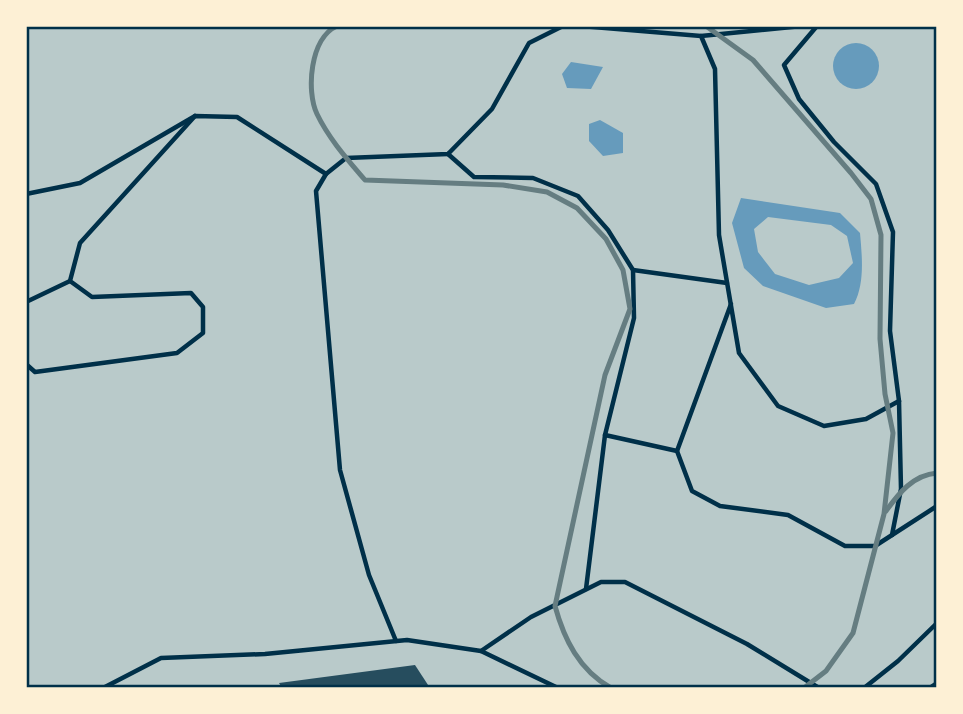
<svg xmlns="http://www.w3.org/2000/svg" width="963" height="714" font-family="Signika,sans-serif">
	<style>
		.green { fill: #b9caca }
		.water { fill: #669bbc; fill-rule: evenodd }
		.building { fill: #264d5e }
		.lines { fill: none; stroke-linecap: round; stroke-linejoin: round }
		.service { stroke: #003049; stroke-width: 4.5 }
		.pedestrian { stroke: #003049; stroke-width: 6 }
		.rail { stroke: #657d81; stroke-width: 5 }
		.neatline { fill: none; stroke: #003049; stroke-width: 2.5 }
	</style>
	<rect width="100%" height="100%" fill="#fdf0d5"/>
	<rect class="green" x="26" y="26" width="911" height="662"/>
	<g class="water">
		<circle cx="856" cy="66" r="23"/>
		<path d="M 571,62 L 603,67 L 591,89 L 567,88 L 562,74 Z"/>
		<path d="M 600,120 L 623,133 L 623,153 L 603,156 L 589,141 L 589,124 Z"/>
		<path d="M 741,198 L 840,213 L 860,233 C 862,256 865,283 854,304 L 826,308 L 763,286 L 744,268 L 732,223 ZM 768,217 L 831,225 L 847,236 L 853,263 L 839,278 L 809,285 L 775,274 L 758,252 L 754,229 Z"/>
	</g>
	<g class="building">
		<path d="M 415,665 L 430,688 L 282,688 L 279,683 Z"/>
		<path d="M 646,685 L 685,685 L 685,688 L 645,688 Z"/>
	</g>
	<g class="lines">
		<g class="service">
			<path d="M 581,26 L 701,36 L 715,69 L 719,235 L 739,353 L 778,406 L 824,426 L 866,419 L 899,401"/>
			<path d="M 817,26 L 784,65 L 799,99 L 834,142 L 876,184 L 893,232 L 890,331 L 899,401 L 901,489 L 892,535"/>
			<path d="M 701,36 L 802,26"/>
			<path d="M 448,154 L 474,177 L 533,178 L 578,196 L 608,230 L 633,270 L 634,318 L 605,435 L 586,589"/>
			<path d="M 26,194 L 80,183 L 195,116 L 237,117 L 326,174"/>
			<path d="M 633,270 L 727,283"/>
			<path d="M 26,302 L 70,281"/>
			<path d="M 26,364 L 35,372 L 177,353 L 203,333 L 203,307 L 191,293 L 92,297 L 70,281 L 80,243 L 195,116"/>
			<path d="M 605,435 L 677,451 L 692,491 L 720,506 L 788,515 L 845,546 L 875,546 L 937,506"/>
			<path d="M 677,451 L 731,304"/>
			<path d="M 396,641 L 369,575 L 340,470 L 316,191 L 326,174 L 346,158 L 448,154 L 492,109 L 529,43 L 563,26"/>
			<path d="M 481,651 L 531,617 L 601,582 L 625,582 L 747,644 L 819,688"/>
			<path d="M 103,688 L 161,658 L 265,654 L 407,640 L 481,651 L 556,687"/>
			<path d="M 864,688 L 898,661 L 937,623"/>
		</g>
		<path class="pedestrian" d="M 931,688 L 937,684"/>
		<g class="rail">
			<path d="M 337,26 C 310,38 306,91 317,114 C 329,139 348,160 365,180 L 503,185 L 547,192 L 577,208 L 606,239 L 623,270 L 630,309 L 605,375 L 555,606 C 564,639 579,670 611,688"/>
			<path d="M 706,26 L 753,60 L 851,173 L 871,199 L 881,235 L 880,339 L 885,394 L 893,433 L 884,514 L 853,633 L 826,671 L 804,688"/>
			<path d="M 886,511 C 899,493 913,475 937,473"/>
		</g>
	</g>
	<rect width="963" height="714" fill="none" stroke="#fdf0d5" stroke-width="56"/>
	<rect x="28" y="28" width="907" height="658" class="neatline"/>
</svg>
